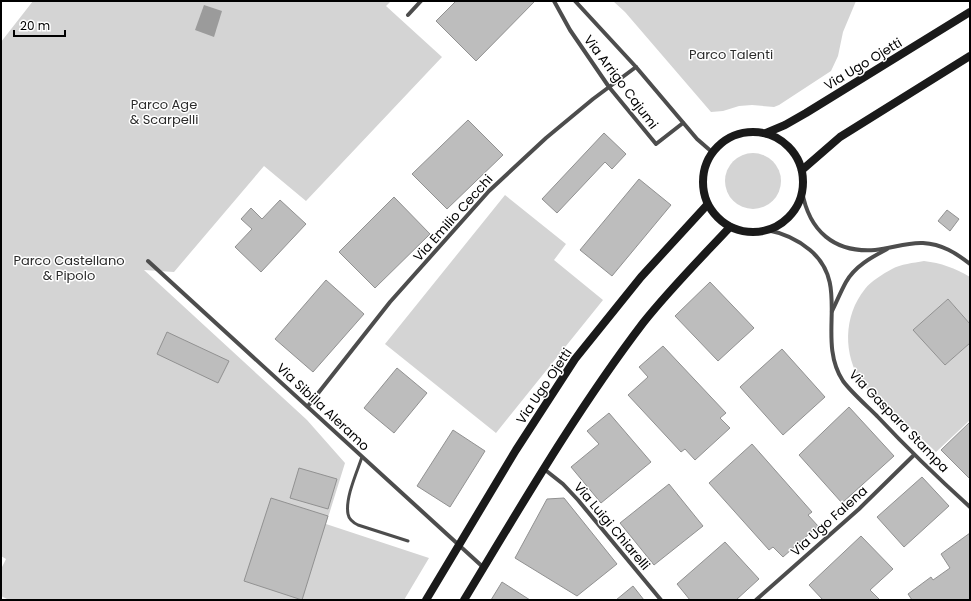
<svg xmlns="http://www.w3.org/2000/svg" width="971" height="601" font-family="Poppins,sans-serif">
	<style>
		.green { fill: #d4d4d4 }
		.water { fill: #9b9b9b }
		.building { fill: #bdbdbd; stroke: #919191 }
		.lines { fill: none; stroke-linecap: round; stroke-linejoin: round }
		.service { stroke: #4d4d4d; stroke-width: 3 }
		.minor { stroke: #4d4d4d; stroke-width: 4 }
		.secondary { stroke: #1a1a1a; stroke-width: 8 }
		.labels { text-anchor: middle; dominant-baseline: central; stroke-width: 3; stroke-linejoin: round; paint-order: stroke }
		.park-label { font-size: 13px; fill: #2b2b2b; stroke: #fff }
		.street-label { font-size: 13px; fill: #000; stroke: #fff }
	</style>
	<rect width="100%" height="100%" fill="#fff"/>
	<g class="green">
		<path d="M 33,1 L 391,1 L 386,6 L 442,57 L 306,201 L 264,166 L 174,272 L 144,270 L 307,420 L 345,463 L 326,524 L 429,558 L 404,600 L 9,600 L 1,596 L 1,569 L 6,559 L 1,556 L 1,42 Z"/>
		<path d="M 613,1 L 856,1 L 843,32 L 838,56 L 831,71 L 779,105 L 774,107 L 752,105 L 739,106 L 723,111 L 711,112 L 625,12 Z"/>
		<circle cx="753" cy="181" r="28"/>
		<path d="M 505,195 L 566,244 L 554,260 L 603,300 L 496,433 L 385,344 Z"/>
		<path d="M 924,261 C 941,263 955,268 970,277 L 970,324 L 948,299 L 914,330 L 945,365 L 970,343 L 970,420 L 936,452 C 919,436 902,420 885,404 C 878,397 868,391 862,383 C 843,355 843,316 865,289 C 871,281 883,274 892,269 C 901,264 913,263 924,261 Z"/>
	</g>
	<path class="water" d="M 204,5 L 222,11 L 214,37 L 195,30 Z"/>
	<g class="building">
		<path d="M 456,1 L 535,1 L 476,61 L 436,21 Z"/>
		<path d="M 468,120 L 503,155 L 447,209 L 412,174 Z"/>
		<path d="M 604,133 L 626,154 L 612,169 L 605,162 L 557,213 L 542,199 Z"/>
		<path d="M 639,179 L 671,205 L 612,276 L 580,250 Z"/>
		<path d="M 394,197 L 430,234 L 375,288 L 339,252 Z"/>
		<path d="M 280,200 L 306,224 L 261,272 L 235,247 L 252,229 L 241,219 L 251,208 L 262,219 Z"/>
		<path d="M 947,210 L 959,219 L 950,231 L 938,221 Z"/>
		<path d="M 326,280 L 364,314 L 313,372 L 275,339 Z"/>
		<path d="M 710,282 L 754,328 L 718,361 L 675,316 Z"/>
		<path d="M 948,299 L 970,324 L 970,343 L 945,365 L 913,330 Z"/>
		<path d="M 167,332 L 229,361 L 218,383 L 157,354 Z"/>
		<path d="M 663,346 L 726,413 L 720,418 L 730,428 L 695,460 L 685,449 L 681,452 L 628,395 L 648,377 L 639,367 Z"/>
		<path d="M 782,349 L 825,397 L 783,435 L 740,387 Z"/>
		<path d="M 397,368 L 427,393 L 394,433 L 364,408 Z"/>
		<path d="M 849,407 L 894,456 L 842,503 L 799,455 Z"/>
		<path d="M 609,413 L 651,462 L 601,503 L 571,467 L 599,444 L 587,431 Z"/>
		<path d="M 970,422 L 970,479 L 941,450 Z"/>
		<path d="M 453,430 L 485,451 L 450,507 L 417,486 Z"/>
		<path d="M 752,444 L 812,512 L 808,515 L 818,526 L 783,557 L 773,547 L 769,550 L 709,483 Z"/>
		<path d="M 299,468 L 337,479 L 328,509 L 290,498 Z"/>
		<path d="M 922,477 L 949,506 L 904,547 L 877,517 Z"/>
		<path d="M 669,484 L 703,526 L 654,565 L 620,523 Z"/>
		<path d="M 271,498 L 328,516 L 302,600 L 244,581 Z"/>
		<path d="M 564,498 L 617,564 L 577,596 L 515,558 L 547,499 Z"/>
		<path d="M 970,533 L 970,600 L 912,600 L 908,594 L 931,577 L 933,580 L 950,568 L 941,554 Z"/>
		<path d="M 861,536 L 893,569 L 870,590 L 880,600 L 823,600 L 809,585 Z"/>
		<path d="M 725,542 L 759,579 L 736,600 L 690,600 L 677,584 Z"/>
		<path d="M 502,582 L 530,600 L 491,600 Z"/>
		<path d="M 633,586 L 644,600 L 616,600 Z"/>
	</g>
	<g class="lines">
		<path class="service" d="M 362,457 C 357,472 345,498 348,514 C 349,520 354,523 358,525 L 408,541"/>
		<g class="minor">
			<path d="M 554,1 L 570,30 L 609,87 L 656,144 L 683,123"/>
			<path d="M 575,1 L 636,67 L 697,139 L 712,152"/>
			<path d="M 408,15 L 421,1"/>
			<path d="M 802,191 C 809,231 834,253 875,250 C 891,249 906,242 923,243 C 942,244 956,253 970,264"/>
			<path d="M 767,230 C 783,233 797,239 810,250 C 852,285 815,338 843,381 C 851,392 867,406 877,416 C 907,448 938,478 970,507"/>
			<path d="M 148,261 L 484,568"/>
			<path d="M 832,311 C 837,301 841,291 846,282 C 855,266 872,257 887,249"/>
			<path d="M 308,406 L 390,302 L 489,191 L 546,138 L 593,99 L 636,67"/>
			<path d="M 544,469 L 563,484 L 578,500 L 661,600"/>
			<path d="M 756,600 L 859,509 L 914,455"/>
		</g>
		<g class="secondary">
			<circle cx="753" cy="182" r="50"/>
			<path d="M 766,133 L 785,125 L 806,113 L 970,12"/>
			<path d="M 802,170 L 840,137 L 970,56"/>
			<path d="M 426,600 L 516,450 L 575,359 L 641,277 L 707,205"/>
			<path d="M 464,600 C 521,506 576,411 643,323 C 670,289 701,258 730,227"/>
		</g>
	</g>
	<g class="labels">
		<g class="park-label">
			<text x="731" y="54">Parco Talenti</text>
			<text x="164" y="104">Parco Age<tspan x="164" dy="15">&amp; Scarpelli</tspan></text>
			<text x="69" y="260">Parco Castellano<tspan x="69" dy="15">&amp; Pipolo</tspan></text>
		</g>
		<g class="street-label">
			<text transform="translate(863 64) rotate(-31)">Via Ugo Ojetti</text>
			<text transform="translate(621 82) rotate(53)">Via Arrigo Cajumi</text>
			<text transform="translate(453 218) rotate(-48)">Via Emilio Cecchi</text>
			<text transform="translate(544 386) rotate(-56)">Via Ugo Ojetti</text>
			<text transform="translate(323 407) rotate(43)">Via Sibilla Aleramo</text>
			<text transform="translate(899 421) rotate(46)">Via Gaspara Stampa</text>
			<text transform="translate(829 521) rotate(-42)">Via Ugo Falena</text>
			<text transform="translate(612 526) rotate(50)">Via Luigi Chiarelli</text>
		</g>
	</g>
	<rect width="971" height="601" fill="none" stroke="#000000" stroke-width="4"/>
	<path d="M14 30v6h51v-6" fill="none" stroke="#000000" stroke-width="2"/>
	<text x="20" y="30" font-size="12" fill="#000000" stroke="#ffffff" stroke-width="3" paint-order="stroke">20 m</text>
</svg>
